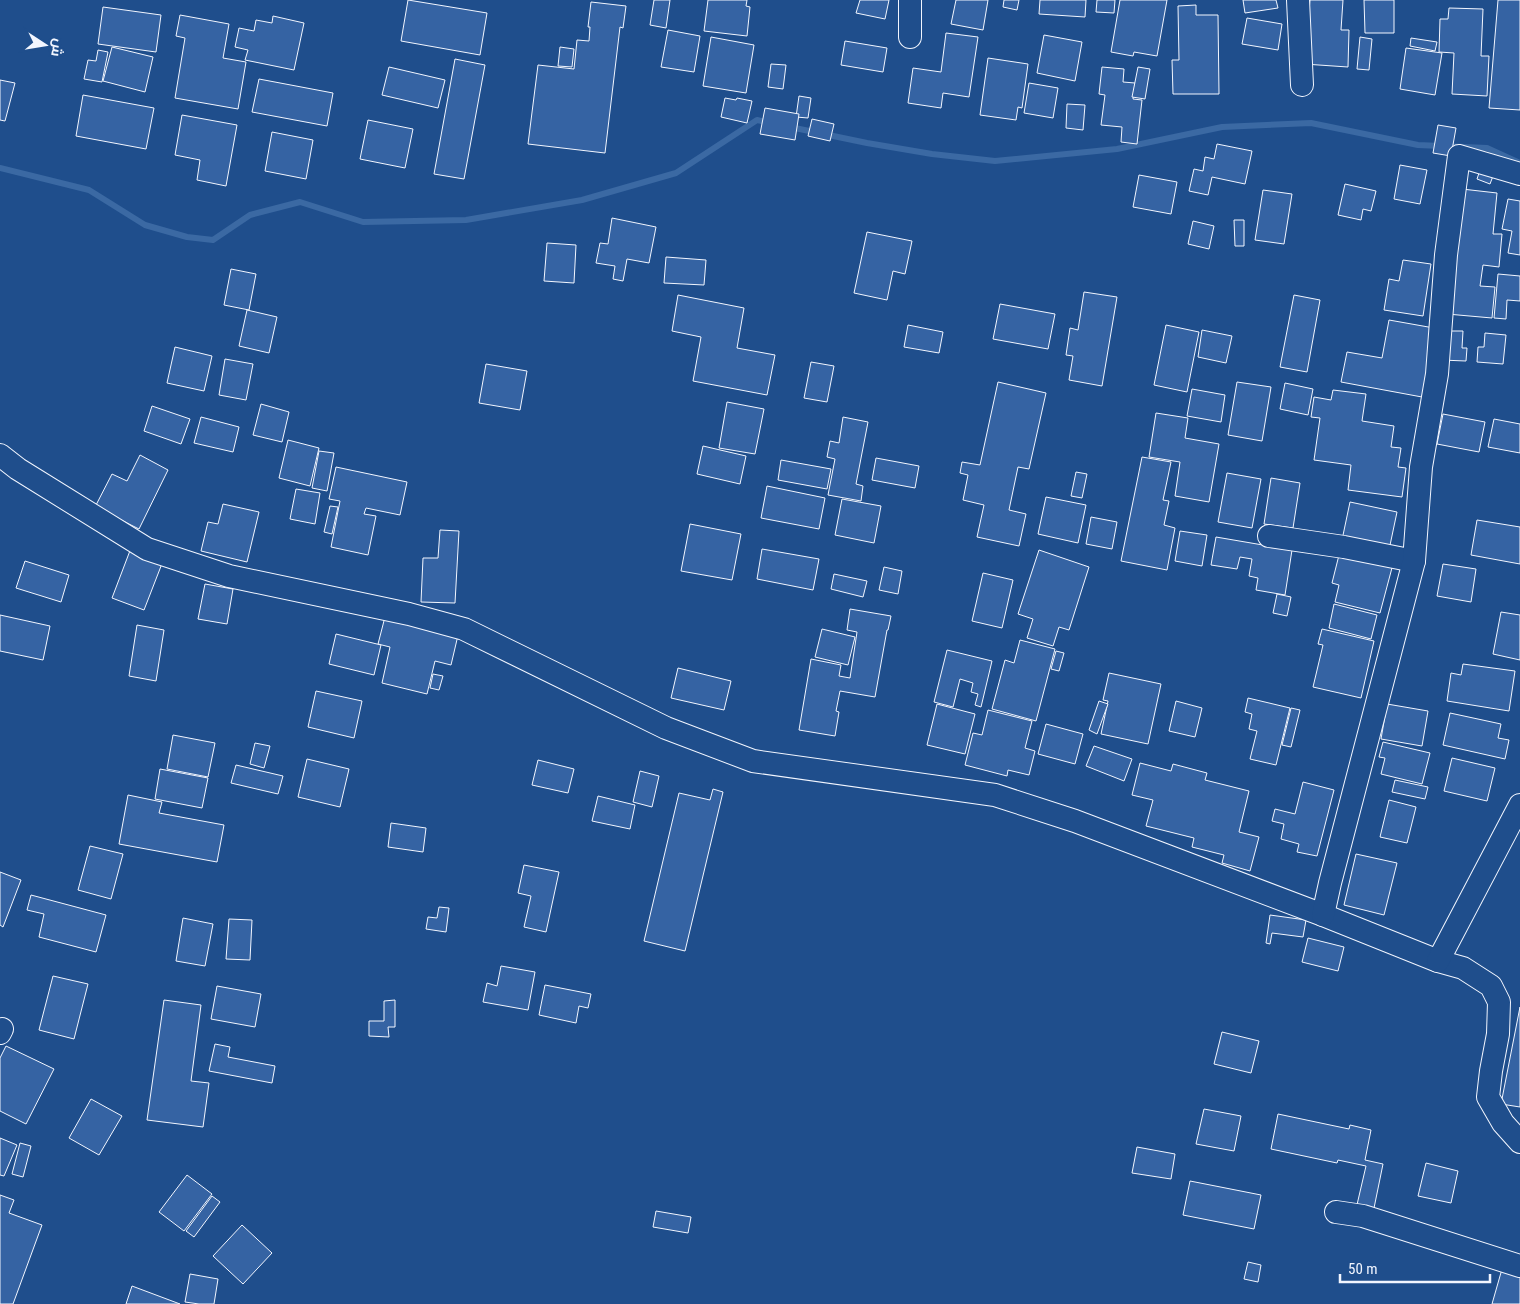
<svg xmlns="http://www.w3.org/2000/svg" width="1520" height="1304" font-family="'Roboto Condensed',Cairo,sans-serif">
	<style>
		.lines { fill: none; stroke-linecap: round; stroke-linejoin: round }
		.stream { stroke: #3b69a3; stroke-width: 6 }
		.building { fill: #3563a3; stroke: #f2f6ff }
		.minor-casing { stroke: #f2f6ff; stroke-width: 24 }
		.minor { stroke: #1f4e8c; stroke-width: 22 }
	</style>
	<rect width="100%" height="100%" fill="#1f4e8c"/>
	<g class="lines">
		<g class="stream">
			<path d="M 790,127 L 867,143 L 932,154 L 995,161 L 1117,149 L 1222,127 L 1311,123 L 1418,145 L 1487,148 L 1520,163"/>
			<path d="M 0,168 L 89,190 L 145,225 L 187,237 L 213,240 L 250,215 L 300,202 L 363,222 L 466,220 L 582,200 L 676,173 L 757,120 L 771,123"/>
		</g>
	</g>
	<g class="building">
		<path d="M 408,0 L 487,13 L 480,55 L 401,41 Z"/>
		<path d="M 654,0 L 670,0 L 666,28 L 650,25 Z"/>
		<path d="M 708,0 L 747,0 L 746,6 L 750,7 L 747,36 L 704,31 Z"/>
		<path d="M 860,0 L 889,0 L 885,19 L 856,13 Z"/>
		<path d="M 956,0 L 988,0 L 983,30 L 951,24 Z"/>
		<path d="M 1004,0 L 1019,0 L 1017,10 L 1003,7 Z"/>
		<path d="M 1040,0 L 1086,0 L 1085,17 L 1039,14 Z"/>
		<path d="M 1097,0 L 1115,0 L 1114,13 L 1096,12 Z"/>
		<path d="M 1120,0 L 1167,0 L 1157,56 L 1134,52 L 1133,56 L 1111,52 Z"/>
		<path d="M 1243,0 L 1276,0 L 1278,8 L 1245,13 Z"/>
		<path d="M 1310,0 L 1343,0 L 1341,30 L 1349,30 L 1348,67 L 1304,64 Z"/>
		<path d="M 1364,0 L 1394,0 L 1394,33 L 1365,33 Z"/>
		<path d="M 1498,0 L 1520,0 L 1520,110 L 1489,108 Z"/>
		<path d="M 591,2 L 626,6 L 623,28 L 620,27 L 605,153 L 528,144 L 538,65 L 574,69 L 577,40 L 589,41 L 590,27 L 588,27 Z"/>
		<path d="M 1196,5 L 1196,15 L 1218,15 L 1219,94 L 1173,94 L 1172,60 L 1179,60 L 1178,6 Z"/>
		<path d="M 103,7 L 161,15 L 156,52 L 98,44 Z"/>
		<path d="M 1449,8 L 1483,9 L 1481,56 L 1489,56 L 1487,96 L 1452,94 L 1454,53 L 1439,52 L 1440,19 L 1448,19 Z"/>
		<path d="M 180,15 L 229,24 L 223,58 L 246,62 L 238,109 L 175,98 L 185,38 L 176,36 Z"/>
		<path d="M 273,16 L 304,23 L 294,70 L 245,60 L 248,50 L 235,47 L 239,28 L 254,31 L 256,20 L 272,23 Z"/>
		<path d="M 1247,18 L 1282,24 L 1278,50 L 1242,44 Z"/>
		<path d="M 668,30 L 700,36 L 694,72 L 661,67 Z"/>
		<path d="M 946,33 L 978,37 L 969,97 L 943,93 L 941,108 L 908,103 L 913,68 L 941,72 Z"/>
		<path d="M 1044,35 L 1082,42 L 1075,81 L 1037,73 Z"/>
		<path d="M 711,37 L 754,45 L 746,93 L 703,86 Z"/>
		<path d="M 1360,37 L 1372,39 L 1369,70 L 1357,69 Z"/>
		<path d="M 1411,38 L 1437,42 L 1435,51 L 1410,46 Z"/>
		<path d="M 845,41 L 887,48 L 883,72 L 841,65 Z"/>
		<path d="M 112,47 L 153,57 L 145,92 L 103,81 Z"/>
		<path d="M 560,47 L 574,49 L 572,67 L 558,66 Z"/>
		<path d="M 1406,48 L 1442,53 L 1435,95 L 1400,89 Z"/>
		<path d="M 98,50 L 108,52 L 102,82 L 84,79 L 88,60 L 96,61 Z"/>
		<path d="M 988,58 L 1028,64 L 1022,108 L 1018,107 L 1016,120 L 980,115 Z"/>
		<path d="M 455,59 L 485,65 L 464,179 L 434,174 Z"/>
		<path d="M 771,64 L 786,65 L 783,89 L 768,87 Z"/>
		<path d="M 389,67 L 445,80 L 438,108 L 382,95 Z"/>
		<path d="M 1102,67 L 1124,69 L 1123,82 L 1135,83 L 1133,99 L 1142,100 L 1137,144 L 1121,142 L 1122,127 L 1101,125 L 1105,95 L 1099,94 Z"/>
		<path d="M 1138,67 L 1150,69 L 1145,99 L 1132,97 Z"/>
		<path d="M 259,79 L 333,93 L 327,126 L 252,112 Z"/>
		<path d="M 0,80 L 15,83 L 5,121 L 0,120 Z"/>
		<path d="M 1029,83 L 1058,88 L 1053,118 L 1024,113 Z"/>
		<path d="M 83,95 L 154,108 L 146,149 L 76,136 Z"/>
		<path d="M 799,96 L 811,98 L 808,118 L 796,117 Z"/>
		<path d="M 725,98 L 736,100 L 737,98 L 752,101 L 747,123 L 721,117 Z"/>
		<path d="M 1067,104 L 1085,105 L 1083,130 L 1066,128 Z"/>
		<path d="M 765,108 L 799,114 L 795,140 L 760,134 Z"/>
		<path d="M 182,115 L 237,125 L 226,186 L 197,180 L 200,160 L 175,155 Z"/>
		<path d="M 812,119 L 834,124 L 830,141 L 808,136 Z"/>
		<path d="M 368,120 L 413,129 L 405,168 L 360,159 Z"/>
		<path d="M 1438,125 L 1456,128 L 1451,156 L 1433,153 Z"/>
		<path d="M 272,132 L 313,140 L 306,179 L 265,171 Z"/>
		<path d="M 1217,144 L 1252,151 L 1245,184 L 1212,177 L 1208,195 L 1189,191 L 1194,169 L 1203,171 L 1205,157 L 1214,159 Z"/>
		<path d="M 1400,165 L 1427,170 L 1420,204 L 1394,199 Z"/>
		<path d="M 1480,170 L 1493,176 L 1490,184 L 1477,179 Z"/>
		<path d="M 1139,175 L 1177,182 L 1171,214 L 1133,207 Z"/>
		<path d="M 1345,184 L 1376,191 L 1371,211 L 1363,209 L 1361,220 L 1338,215 Z"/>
		<path d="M 1462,189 L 1497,193 L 1493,234 L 1502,234 L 1499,267 L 1483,265 L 1480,286 L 1495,287 L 1492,318 L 1447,314 Z"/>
		<path d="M 1263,190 L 1292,194 L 1284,244 L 1255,240 Z"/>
		<path d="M 1508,199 L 1520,201 L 1520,255 L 1508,253 L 1512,231 L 1502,229 Z"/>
		<path d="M 612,218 L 656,227 L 649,263 L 627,259 L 623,281 L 613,279 L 615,266 L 596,263 L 600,243 L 608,244 Z"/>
		<path d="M 1234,220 L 1244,220 L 1244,246 L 1235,246 Z"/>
		<path d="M 1193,221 L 1214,226 L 1209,249 L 1188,244 Z"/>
		<path d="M 867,232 L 912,241 L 905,274 L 893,271 L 887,300 L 854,293 Z"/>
		<path d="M 547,243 L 576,245 L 574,283 L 544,281 Z"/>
		<path d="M 666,257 L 706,260 L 704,285 L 664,283 Z"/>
		<path d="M 1403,260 L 1431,264 L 1423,316 L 1384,310 L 1389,279 L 1399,281 Z"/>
		<path d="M 231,269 L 256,274 L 249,310 L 224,305 Z"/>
		<path d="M 1498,274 L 1520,276 L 1520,301 L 1507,300 L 1506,319 L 1494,318 Z"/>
		<path d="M 1084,292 L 1117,297 L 1102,386 L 1069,380 L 1073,356 L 1066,355 L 1070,328 L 1078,330 Z"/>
		<path d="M 678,295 L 744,308 L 737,348 L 775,355 L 767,395 L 693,381 L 701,337 L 672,331 Z"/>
		<path d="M 1294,295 L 1320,300 L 1307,372 L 1280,367 Z"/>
		<path d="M 1000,304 L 1055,314 L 1048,349 L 993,339 Z"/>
		<path d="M 247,310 L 277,317 L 269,353 L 239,346 Z"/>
		<path d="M 1389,320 L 1434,328 L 1422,397 L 1341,382 L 1347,352 L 1382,358 Z"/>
		<path d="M 908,325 L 943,332 L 939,353 L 904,347 Z"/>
		<path d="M 1166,325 L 1199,332 L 1187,392 L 1154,385 Z"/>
		<path d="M 1202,330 L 1232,336 L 1226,363 L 1198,357 Z"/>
		<path d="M 1443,331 L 1463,331 L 1462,348 L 1467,348 L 1466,361 L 1441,360 Z"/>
		<path d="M 1485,333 L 1506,335 L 1503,364 L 1477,362 L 1478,347 L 1484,347 Z"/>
		<path d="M 175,347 L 212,356 L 204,391 L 167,383 Z"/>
		<path d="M 225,359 L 253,364 L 246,400 L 219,395 Z"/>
		<path d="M 811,362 L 834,366 L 827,402 L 804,398 Z"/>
		<path d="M 486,364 L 527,371 L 520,410 L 479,403 Z"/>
		<path d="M 998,382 L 1046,393 L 1029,469 L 1018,467 L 1009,510 L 1026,514 L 1019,546 L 977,537 L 984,505 L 963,500 L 968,475 L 960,473 L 962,462 L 980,465 Z"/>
		<path d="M 1237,382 L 1271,387 L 1262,441 L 1228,435 Z"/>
		<path d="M 1285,383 L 1313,389 L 1308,415 L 1280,409 Z"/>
		<path d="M 1192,389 L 1225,395 L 1221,422 L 1187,416 Z"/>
		<path d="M 1333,390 L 1366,394 L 1362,421 L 1394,426 L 1391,447 L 1401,448 L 1398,467 L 1406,468 L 1402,497 L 1348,490 L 1351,465 L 1314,460 L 1320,418 L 1311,417 L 1314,397 L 1331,400 Z"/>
		<path d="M 727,402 L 764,409 L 755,454 L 719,448 Z"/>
		<path d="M 261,404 L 289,412 L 282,442 L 253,435 Z"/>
		<path d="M 152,406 L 190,419 L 181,444 L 144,431 Z"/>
		<path d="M 1156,413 L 1188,418 L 1185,438 L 1219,444 L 1209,502 L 1175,496 L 1180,462 L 1149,457 Z"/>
		<path d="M 1443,414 L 1485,422 L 1479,452 L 1437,444 Z"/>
		<path d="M 201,417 L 239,427 L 233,452 L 194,443 Z"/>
		<path d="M 843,417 L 868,422 L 856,484 L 863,486 L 861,501 L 828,495 L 835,459 L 827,457 L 830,441 L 839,443 Z"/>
		<path d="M 1494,419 L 1520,424 L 1520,453 L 1488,447 Z"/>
		<path d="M 288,440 L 319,448 L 310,486 L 279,478 Z"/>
		<path d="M 703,446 L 746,456 L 740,484 L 697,474 Z"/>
		<path d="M 319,451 L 334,453 L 327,491 L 312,488 Z"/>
		<path d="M 140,455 L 168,470 L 139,529 L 95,507 L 112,474 L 127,481 Z"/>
		<path d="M 1142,457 L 1171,462 L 1163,500 L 1169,501 L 1164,525 L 1175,528 L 1167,570 L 1121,561 Z"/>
		<path d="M 876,458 L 919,466 L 915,488 L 872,480 Z"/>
		<path d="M 781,460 L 831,469 L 827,489 L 778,480 Z"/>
		<path d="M 336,467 L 407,482 L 400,515 L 366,508 L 364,514 L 376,516 L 368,555 L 331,547 L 340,501 L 329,499 Z"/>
		<path d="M 1076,472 L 1087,474 L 1082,498 L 1071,496 Z"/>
		<path d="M 1227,473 L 1261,479 L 1252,528 L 1218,522 Z"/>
		<path d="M 1271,478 L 1300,483 L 1293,528 L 1264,524 Z"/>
		<path d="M 767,486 L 825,498 L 819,529 L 761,518 Z"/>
		<path d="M 296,489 L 320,493 L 315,524 L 290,519 Z"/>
		<path d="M 1046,497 L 1086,505 L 1078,543 L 1038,534 Z"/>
		<path d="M 842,499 L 881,506 L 874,543 L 835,535 Z"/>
		<path d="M 1350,502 L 1397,512 L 1389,550 L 1342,540 Z"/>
		<path d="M 223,504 L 259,512 L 247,562 L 201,551 L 208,522 L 218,524 Z"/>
		<path d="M 330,506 L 338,507 L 332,534 L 324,532 Z"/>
		<path d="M 1091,517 L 1117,522 L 1112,549 L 1086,544 Z"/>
		<path d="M 1477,520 L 1520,527 L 1520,564 L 1471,555 Z"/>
		<path d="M 690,524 L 741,534 L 732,580 L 681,571 Z"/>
		<path d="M 440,530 L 459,531 L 455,603 L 421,602 L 423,558 L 438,558 Z"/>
		<path d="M 1180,531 L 1207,535 L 1202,566 L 1175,561 Z"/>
		<path d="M 1216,537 L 1292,550 L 1285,595 L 1256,590 L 1258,578 L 1249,576 L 1252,559 L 1240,557 L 1237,569 L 1211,565 Z"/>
		<path d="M 131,548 L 163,561 L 144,610 L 112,598 Z"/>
		<path d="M 762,549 L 819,559 L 813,590 L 757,579 Z"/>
		<path d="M 1039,550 L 1089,567 L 1069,630 L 1059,627 L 1053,646 L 1027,638 L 1033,619 L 1018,614 Z"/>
		<path d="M 1340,551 L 1393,564 L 1380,613 L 1335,602 L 1339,585 L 1332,583 Z"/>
		<path d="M 25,561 L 69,575 L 61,602 L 16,588 Z"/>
		<path d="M 1443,564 L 1476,569 L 1471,602 L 1437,596 Z"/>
		<path d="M 884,567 L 902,571 L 898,594 L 879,590 Z"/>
		<path d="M 983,573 L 1013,580 L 1002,628 L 972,621 Z"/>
		<path d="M 834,574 L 867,581 L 863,597 L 831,589 Z"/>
		<path d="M 205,584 L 233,589 L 227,624 L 198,619 Z"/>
		<path d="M 1277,594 L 1291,597 L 1287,616 L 1273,613 Z"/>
		<path d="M 1334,604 L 1377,615 L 1371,639 L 1329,628 Z"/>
		<path d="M 850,609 L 891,616 L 888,630 L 887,630 L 875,697 L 840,691 L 836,711 L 839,712 L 835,736 L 799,730 L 811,659 L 841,665 L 839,676 L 850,678 L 857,632 L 847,630 Z"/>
		<path d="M 1501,612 L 1520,615 L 1520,660 L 1493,654 Z"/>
		<path d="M 386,613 L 459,631 L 451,665 L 435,661 L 427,694 L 382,683 L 390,647 L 378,644 Z"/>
		<path d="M 0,615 L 50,626 L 43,660 L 0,651 Z"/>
		<path d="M 137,625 L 164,630 L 156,681 L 129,676 Z"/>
		<path d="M 822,629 L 855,637 L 848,665 L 815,657 Z"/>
		<path d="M 1322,629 L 1374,641 L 1361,698 L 1313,687 L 1323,645 L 1318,644 Z"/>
		<path d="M 336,634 L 381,645 L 374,675 L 329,664 Z"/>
		<path d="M 1020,640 L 1055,649 L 1036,721 L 992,709 L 1005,660 L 1014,663 Z"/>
		<path d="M 947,650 L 992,661 L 981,707 L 975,705 L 978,694 L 971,692 L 973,683 L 960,679 L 953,707 L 934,702 Z"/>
		<path d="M 1056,651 L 1064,653 L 1059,671 L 1051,669 Z"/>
		<path d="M 1463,664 L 1515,671 L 1509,711 L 1447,701 L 1451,673 L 1461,675 Z"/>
		<path d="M 678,668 L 731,681 L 724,710 L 671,698 Z"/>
		<path d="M 1109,673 L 1161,684 L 1148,744 L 1101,734 L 1108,701 L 1103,700 Z"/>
		<path d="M 433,674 L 443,676 L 439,690 L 430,688 Z"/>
		<path d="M 316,691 L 362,701 L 354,738 L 308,727 Z"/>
		<path d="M 1248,698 L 1290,708 L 1276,765 L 1250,759 L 1257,731 L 1249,729 L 1252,714 L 1245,712 Z"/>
		<path d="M 1099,701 L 1108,704 L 1097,734 L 1089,730 Z"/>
		<path d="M 1176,701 L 1202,708 L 1195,737 L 1169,731 Z"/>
		<path d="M 937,704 L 975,714 L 965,754 L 927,745 Z"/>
		<path d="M 1387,704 L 1428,711 L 1422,746 L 1381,739 Z"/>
		<path d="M 1291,708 L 1300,710 L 1291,747 L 1282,745 Z"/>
		<path d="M 988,710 L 1032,721 L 1025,748 L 1035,751 L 1029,775 L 1008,770 L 1007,776 L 965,765 L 973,733 L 982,735 Z"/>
		<path d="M 1450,713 L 1501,724 L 1498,738 L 1509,740 L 1505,759 L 1443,745 Z"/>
		<path d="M 1046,724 L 1083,734 L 1075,764 L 1038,754 Z"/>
		<path d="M 173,735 L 215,743 L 208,777 L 167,769 Z"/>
		<path d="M 1383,742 L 1430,753 L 1422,784 L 1381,774 L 1385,758 L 1379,757 Z"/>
		<path d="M 255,743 L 270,746 L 264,768 L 250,764 Z"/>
		<path d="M 1094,746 L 1132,759 L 1124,781 L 1086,766 Z"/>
		<path d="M 1452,758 L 1495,768 L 1487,801 L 1444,791 Z"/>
		<path d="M 307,759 L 349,769 L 340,807 L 298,797 Z"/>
		<path d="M 538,760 L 574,769 L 568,793 L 532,785 Z"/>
		<path d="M 1140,763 L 1171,771 L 1173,764 L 1207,773 L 1205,780 L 1249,791 L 1239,832 L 1259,837 L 1250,871 L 1222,863 L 1224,855 L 1192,847 L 1194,838 L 1146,826 L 1153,800 L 1132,795 Z"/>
		<path d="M 236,765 L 283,776 L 278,794 L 231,783 Z"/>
		<path d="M 160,769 L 208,778 L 202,808 L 155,799 Z"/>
		<path d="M 640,771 L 659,776 L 652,807 L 633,802 Z"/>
		<path d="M 1395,780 L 1428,787 L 1425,799 L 1392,792 Z"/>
		<path d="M 1303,782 L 1334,790 L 1317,856 L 1297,852 L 1299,844 L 1281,839 L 1284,824 L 1272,821 L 1275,809 L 1295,814 Z"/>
		<path d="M 713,789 L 723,792 L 685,951 L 644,941 L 679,793 L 710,800 Z"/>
		<path d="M 128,795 L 162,802 L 159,813 L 224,825 L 217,862 L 119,844 Z"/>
		<path d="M 598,796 L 635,805 L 630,829 L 592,821 Z"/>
		<path d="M 1389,800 L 1416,807 L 1407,843 L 1380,837 Z"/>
		<path d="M 391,823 L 426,828 L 423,852 L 388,847 Z"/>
		<path d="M 90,846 L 123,854 L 111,899 L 78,890 Z"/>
		<path d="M 1356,854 L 1397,863 L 1384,915 L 1344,905 Z"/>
		<path d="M 524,865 L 559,872 L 546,932 L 524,927 L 531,896 L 518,893 Z"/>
		<path d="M 0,872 L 21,880 L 3,927 L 0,925 Z"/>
		<path d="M 31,895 L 106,915 L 96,952 L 39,937 L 44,914 L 27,910 Z"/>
		<path d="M 439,907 L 449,908 L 446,932 L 426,929 L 428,917 L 437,918 Z"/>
		<path d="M 1270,915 L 1306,920 L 1303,937 L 1272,933 L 1270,944 L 1266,943 Z"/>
		<path d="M 183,918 L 213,924 L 205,966 L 176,961 Z"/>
		<path d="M 229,919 L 252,920 L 250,960 L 226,959 Z"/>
		<path d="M 1308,938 L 1344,947 L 1338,971 L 1302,962 Z"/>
		<path d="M 501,966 L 535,972 L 528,1010 L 483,1002 L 487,983 L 497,986 Z"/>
		<path d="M 53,976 L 88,984 L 74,1039 L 39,1030 Z"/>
		<path d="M 545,985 L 591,994 L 588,1008 L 579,1006 L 576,1023 L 539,1015 Z"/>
		<path d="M 217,986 L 261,994 L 255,1027 L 211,1019 Z"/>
		<path d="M 164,1000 L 201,1005 L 191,1081 L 209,1083 L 203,1127 L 147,1120 Z"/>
		<path d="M 395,1000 L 395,1027 L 388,1027 L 389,1037 L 369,1036 L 369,1021 L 384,1021 L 384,1001 Z"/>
		<path d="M 1520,1007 L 1520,1107 L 1501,1104 Z"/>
		<path d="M 1222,1032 L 1259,1041 L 1251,1073 L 1214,1064 Z"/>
		<path d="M 215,1044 L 230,1047 L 228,1057 L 275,1066 L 272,1083 L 209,1071 Z"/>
		<path d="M 6,1046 L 54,1069 L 26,1124 L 0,1111 L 0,1058 Z"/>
		<path d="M 91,1099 L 122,1116 L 99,1155 L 69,1138 Z"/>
		<path d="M 1204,1109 L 1241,1116 L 1234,1151 L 1196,1144 Z"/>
		<path d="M 1278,1114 L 1349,1129 L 1350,1125 L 1371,1130 L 1365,1160 L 1383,1164 L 1373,1213 L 1356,1209 L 1366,1166 L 1338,1160 L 1337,1163 L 1271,1149 Z"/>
		<path d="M 0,1138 L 17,1145 L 4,1176 L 0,1175 Z"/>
		<path d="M 20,1143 L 31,1146 L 23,1177 L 12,1174 Z"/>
		<path d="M 1137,1147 L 1175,1154 L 1171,1179 L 1132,1173 Z"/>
		<path d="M 1426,1163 L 1458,1171 L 1451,1203 L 1418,1196 Z"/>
		<path d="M 187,1175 L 212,1194 L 184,1231 L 159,1212 Z"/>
		<path d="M 1190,1181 L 1261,1195 L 1254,1229 L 1183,1215 Z"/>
		<path d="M 0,1195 L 14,1200 L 9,1213 L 42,1225 L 13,1304 L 0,1304 Z"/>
		<path d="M 212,1196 L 220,1202 L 194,1237 L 186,1231 Z"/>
		<path d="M 656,1211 L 691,1217 L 688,1233 L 653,1227 Z"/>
		<path d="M 242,1225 L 272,1253 L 243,1284 L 213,1256 Z"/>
		<path d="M 1248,1262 L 1261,1265 L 1258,1282 L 1244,1279 Z"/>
		<path d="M 1502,1269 L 1520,1273 L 1520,1304 L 1492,1304 Z"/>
		<path d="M 190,1274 L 218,1279 L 214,1304 L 199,1304 L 185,1302 Z"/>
		<path d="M 132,1286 L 180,1304 L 126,1304 Z"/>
	</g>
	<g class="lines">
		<defs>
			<g id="minor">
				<path d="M 1298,0 L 1302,85"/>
				<path d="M 910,37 L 910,0"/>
				<path d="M 0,455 L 18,469 L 147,549 L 229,576 L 409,614 L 464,629 L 666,728 L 753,761 L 995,795 L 1075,821 L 1323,915 L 1438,961 L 1463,968 L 1491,986 L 1499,1002 L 1498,1034 L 1491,1071 L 1488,1097 L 1503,1123 L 1520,1142"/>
				<path d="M 1269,536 L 1344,547 L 1414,561"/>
				<path d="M 1323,915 L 1330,883 L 1414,561 L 1421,467 L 1437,374 L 1446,255 L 1459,156 L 1520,174"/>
				<path d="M 1438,961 L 1520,805"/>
				<path d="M 0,1033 L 2,1029"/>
				<path d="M 1336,1212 L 1363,1216 L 1520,1266"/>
			</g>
		</defs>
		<use href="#minor" class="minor-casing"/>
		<use href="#minor" class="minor"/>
	</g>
	<g transform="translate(45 45) rotate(102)" stroke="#1f4e8c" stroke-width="4" paint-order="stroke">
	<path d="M0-4L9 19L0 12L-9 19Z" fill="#f2f6ff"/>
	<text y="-8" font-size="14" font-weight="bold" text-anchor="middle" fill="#f2f6ff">ش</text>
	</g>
	<path d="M1340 1274v8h150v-8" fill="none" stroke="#f2f6ff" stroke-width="2.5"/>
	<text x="1348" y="1274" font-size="15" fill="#f2f6ff" stroke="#1f4e8c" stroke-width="4" paint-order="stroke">50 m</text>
</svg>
